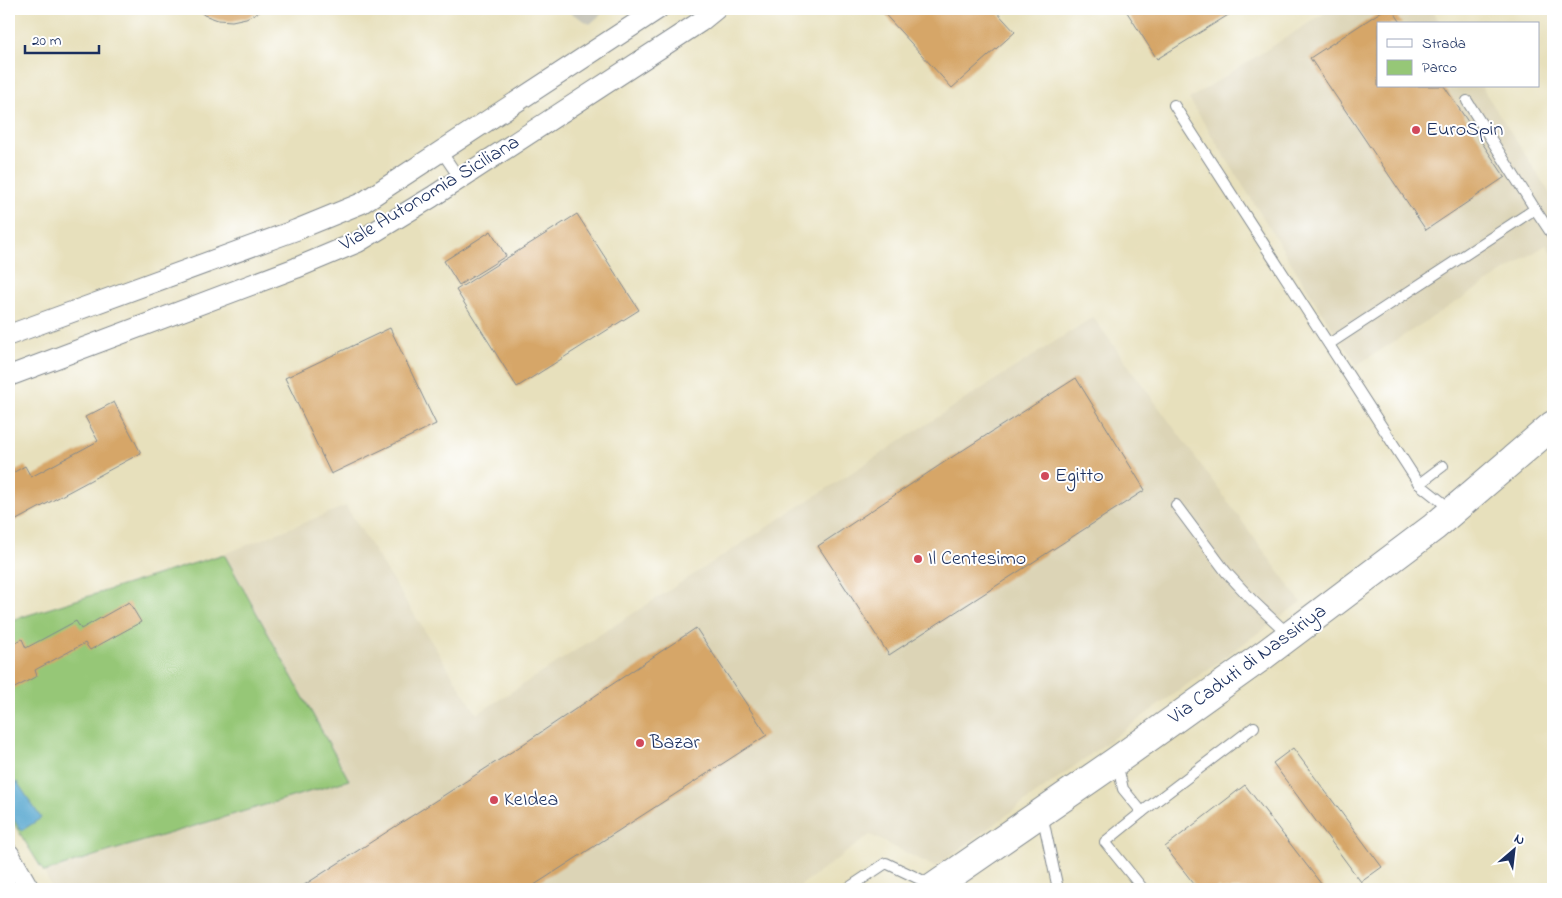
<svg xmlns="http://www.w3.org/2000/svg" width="1562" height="898" font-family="'Indie Flower',sans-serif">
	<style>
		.built { fill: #dcd4b6 }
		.industrial { fill: #c6c5b8 }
		.green { fill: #96c777; stroke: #587b6a }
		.water { fill: #54a6cf; stroke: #386a96 }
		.building { fill: #d6a668 }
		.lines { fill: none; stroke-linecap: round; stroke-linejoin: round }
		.lane-casing { stroke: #81888d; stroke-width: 12 }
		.street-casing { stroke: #81888d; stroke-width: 22 }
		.secondary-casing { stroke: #81888d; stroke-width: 30 }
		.lane { stroke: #fff; stroke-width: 10 }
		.street { stroke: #fff; stroke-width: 20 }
		.secondary { stroke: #fff; stroke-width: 28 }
		.poi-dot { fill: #d1495b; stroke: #fff; stroke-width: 2 }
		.labels { text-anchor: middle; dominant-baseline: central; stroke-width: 4; stroke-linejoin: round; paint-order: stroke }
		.poi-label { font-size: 20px; fill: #1b2f5e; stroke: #fff; text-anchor: start }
		.street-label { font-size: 20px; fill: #1b2f5e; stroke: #fff }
	</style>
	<rect width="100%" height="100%" fill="#fff"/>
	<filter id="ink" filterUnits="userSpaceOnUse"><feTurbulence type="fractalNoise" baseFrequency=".02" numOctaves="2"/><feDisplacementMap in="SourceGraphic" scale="10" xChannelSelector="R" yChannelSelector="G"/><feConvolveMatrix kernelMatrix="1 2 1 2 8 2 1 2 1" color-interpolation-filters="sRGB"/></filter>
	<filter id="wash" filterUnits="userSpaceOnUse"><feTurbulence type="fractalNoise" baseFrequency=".0096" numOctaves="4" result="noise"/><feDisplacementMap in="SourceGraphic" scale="20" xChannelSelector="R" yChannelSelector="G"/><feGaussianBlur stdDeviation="1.12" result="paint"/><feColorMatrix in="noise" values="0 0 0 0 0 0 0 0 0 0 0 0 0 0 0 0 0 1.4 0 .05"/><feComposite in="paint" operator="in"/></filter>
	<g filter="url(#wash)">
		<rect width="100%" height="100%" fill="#e7e0bc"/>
		<g class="built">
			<path d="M 1331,9 L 1431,9 L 1441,24 L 1378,24 L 1378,86 L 1481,86 L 1553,198 L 1553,255 L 1546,245 L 1357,365 L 1326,319 L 1189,99 Z"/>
			<path d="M 1093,317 L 1301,602 L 935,867 L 870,835 L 796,889 L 52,889 L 44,872 L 97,855 L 348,780 L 224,554 L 346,506 L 477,714 Z"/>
		</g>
		<path class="industrial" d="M 564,9 L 607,9 L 590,24 Z"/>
		<path class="green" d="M 224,554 L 349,780 L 97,855 L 44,872 L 9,816 L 9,621 Z"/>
		<path class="water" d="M 17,782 L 41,818 L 21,831 L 9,811 L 9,787 Z"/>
		<g id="blocks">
			<g class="building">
				<path d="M 197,9 L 266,9 L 246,18 L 232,21 L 218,20 L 204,15 Z"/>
				<path d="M 880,9 L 994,9 L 1015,32 L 952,88 Z"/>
				<path d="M 1125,9 L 1238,9 L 1157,59 Z"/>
				<path d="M 1385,9 L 1392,9 L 1402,24 L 1378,24 L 1378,86 L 1444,86 L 1505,177 L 1426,230 L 1310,58 Z"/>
				<path d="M 577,214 L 639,310 L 517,387 L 456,290 Z"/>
				<path d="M 491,231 L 506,256 L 459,285 L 444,261 Z"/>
				<path d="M 390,328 L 436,424 L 331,474 L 285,378 Z"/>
				<path d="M 1076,378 L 1145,490 L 889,655 L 818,546 L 946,461 Z"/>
				<path d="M 114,402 L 141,453 L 9,524 L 9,475 L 25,466 L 31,477 L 98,441 L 85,417 Z"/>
				<path d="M 129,602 L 141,622 L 90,650 L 85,643 L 35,670 L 37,676 L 9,691 L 9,646 L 22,639 L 26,648 L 76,621 L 81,629 Z"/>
				<path d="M 696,628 L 767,735 L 528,889 L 298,889 L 516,749 Z"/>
				<path d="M 1293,748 L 1382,867 L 1361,882 L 1273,763 Z"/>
				<path d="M 1245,785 L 1325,889 L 1219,889 L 1218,887 L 1215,889 L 1198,889 L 1165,847 Z"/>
			</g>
		</g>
	</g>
	<g filter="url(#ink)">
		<use href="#blocks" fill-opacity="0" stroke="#81888d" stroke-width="1"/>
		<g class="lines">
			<defs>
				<g id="lane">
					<path d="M 1467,101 L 1535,209"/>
					<path d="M 1174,105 L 1419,484 L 1452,510"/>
					<path d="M 441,151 L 460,179"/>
					<path d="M 1329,344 L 1535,209 L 1553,236"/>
					<path d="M 1419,484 L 1443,466"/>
					<path d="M 1176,505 L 1226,572 L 1253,601 L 1288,634"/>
					<path d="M 1117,762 L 1123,789 L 1142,812 L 1254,727"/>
					<path d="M 1142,812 L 1105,842 L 1143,889"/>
					<path d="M 1042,814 L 1058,889"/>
					<path d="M 847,889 L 886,863 L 932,885"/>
				</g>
				<g id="street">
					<path d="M 9,335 L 296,230 L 362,203 L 658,9"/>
					<path d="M 9,376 L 296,268 L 358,242 L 432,197 L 700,22 L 716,9"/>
					<path d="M 9,854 L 29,889"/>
				</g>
				<path id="secondary" d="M 931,889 L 1116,761 L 1264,655 L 1434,527 L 1553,425"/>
			</defs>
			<use href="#lane" class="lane-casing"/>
			<use href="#street" class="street-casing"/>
			<use href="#secondary" class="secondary-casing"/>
			<use href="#lane" class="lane"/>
			<use href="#street" class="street"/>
			<use href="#secondary" class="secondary"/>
		</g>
	</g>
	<g class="poi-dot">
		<circle cx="1416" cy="130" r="5"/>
		<circle cx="1045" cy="476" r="5"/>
		<circle cx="918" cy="559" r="5"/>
		<circle cx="640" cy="743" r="5"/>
		<circle cx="494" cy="800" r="5"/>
	</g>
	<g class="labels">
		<g class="poi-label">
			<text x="1426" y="130">EuroSpin</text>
			<text x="1055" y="476">Egitto</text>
			<text x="928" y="559">Il Centesimo</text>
			<text x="650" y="743">Bazar</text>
			<text x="504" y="800">KeIdea</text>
		</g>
		<g class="street-label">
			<text transform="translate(430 194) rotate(-31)">Viale Autonomia Siciliana</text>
			<text transform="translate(1248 665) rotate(-36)">Via Caduti di Nassiriya</text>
		</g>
	</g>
	<rect width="1562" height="898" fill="none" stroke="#fff" stroke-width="30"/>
	<rect x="1377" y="22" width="162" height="65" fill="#ffffff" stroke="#a4acbf"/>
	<rect x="1387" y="39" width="25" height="8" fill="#ffffff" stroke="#a4acbf"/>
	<text x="1422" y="48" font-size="15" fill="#1b2f5e">Strada</text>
	<rect x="1387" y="60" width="25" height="15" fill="#96c777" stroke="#a4acbf"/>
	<text x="1422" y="72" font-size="15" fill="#1b2f5e">Parco</text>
	<g transform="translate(1514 850) rotate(28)" stroke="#ffffff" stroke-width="4" paint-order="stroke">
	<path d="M0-4L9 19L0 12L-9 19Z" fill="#1b2f5e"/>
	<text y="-8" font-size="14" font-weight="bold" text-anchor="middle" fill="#1b2f5e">N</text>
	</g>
	<path d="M25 45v8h74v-8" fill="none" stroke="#1b2f5e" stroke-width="2.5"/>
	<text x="32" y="45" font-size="15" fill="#1b2f5e" stroke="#ffffff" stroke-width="4" paint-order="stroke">20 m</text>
</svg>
